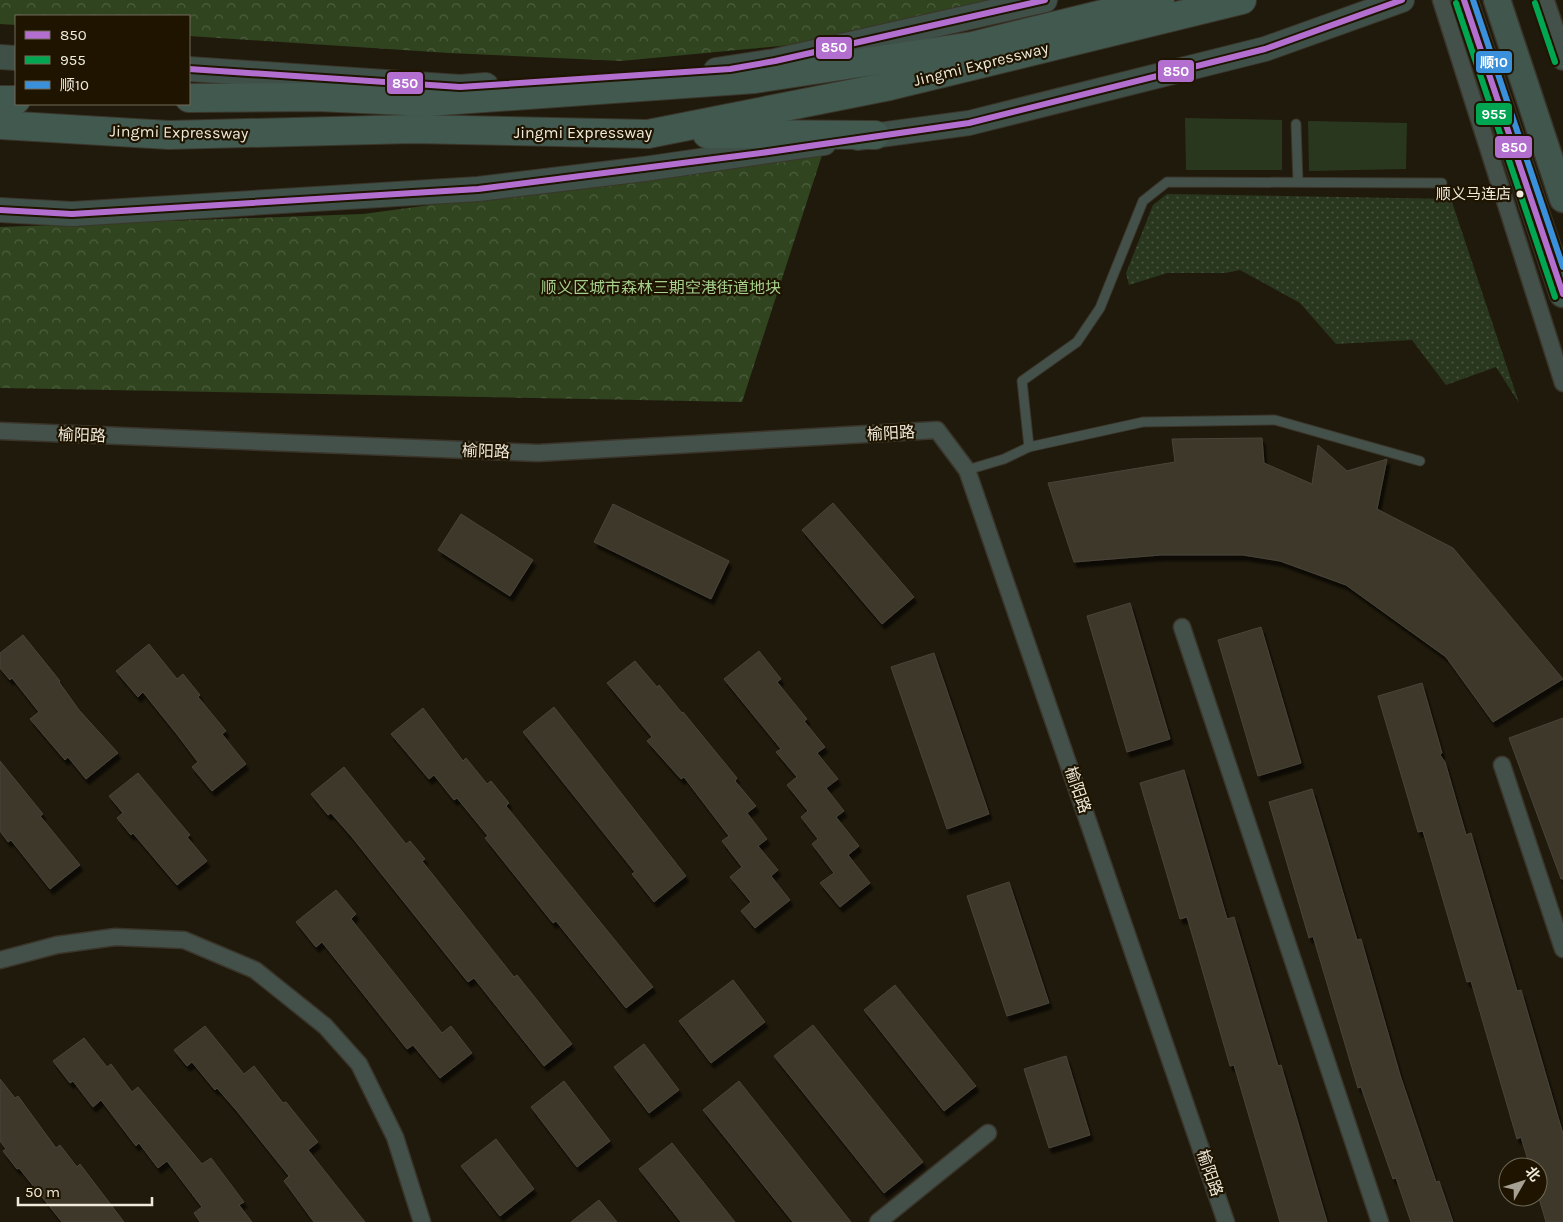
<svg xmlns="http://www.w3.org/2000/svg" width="1563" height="1222" font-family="Karla,'Noto Sans SC',sans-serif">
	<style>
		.grass { fill: url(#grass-dots) }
		.forest { fill: url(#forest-crowns) }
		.park { fill: #2a371f }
		.building { fill: #3d382c; stroke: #494438; filter: url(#shadow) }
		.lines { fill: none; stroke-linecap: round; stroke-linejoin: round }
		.service-casing { stroke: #3b362b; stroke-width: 11 }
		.minor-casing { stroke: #3b362b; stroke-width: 19 }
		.tertiary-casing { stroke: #3b362b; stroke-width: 24 }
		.secondary-casing { stroke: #3b362b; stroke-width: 26 }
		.primary-casing { stroke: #3b362b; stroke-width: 29 }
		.trunk-casing { stroke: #3b362b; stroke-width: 30 }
		.service { stroke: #44504a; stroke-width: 9 }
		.minor { stroke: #44504a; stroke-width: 16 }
		.tertiary { stroke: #44504a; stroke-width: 21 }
		.secondary { stroke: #3f5049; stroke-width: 24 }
		.primary { stroke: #41574e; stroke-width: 26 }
		.trunk { stroke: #425950; stroke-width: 28 }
		.bus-1-casing { stroke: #1e1400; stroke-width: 10 }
		.bus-2-casing { stroke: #1e1400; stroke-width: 10 }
		.bus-3-casing { stroke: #1e1400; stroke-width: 10 }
		.bus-1 { stroke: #b36fd0; stroke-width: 6 }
		.bus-2 { stroke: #00a651; stroke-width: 6 }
		.bus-3 { stroke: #3a90db; stroke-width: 6 }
		.bus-dot { fill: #f0eadb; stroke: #1e1400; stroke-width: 2 }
		.labels { text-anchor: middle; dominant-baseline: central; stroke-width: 4.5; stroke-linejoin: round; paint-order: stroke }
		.bus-label { font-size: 15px; fill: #f0eadb; stroke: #1e1400; text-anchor: end }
		.street-label { font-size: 16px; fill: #f0eadb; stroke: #1e1400 }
		.park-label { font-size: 16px; fill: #a5cf8c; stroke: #1e1400 }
		.line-badge { stroke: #1e1400; stroke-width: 2 }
		.badge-label { font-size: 14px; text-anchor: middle; font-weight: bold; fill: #fff }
	</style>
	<defs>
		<pattern id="grass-dots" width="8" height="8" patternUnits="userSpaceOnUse" patternTransform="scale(1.25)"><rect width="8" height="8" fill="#2a371f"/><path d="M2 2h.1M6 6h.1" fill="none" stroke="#49543f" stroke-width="1.8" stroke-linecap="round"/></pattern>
		<pattern id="forest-crowns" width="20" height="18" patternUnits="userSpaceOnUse" patternTransform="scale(1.25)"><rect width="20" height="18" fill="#30441f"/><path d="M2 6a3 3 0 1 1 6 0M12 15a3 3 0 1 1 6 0" fill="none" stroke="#4e5f3f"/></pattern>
		<filter id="shadow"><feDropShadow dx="3" dy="5.5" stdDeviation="1" flood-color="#0009"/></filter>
	</defs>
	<rect width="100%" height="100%" fill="#201a0c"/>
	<path class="grass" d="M 1167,194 L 1451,199 L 1519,403 L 1496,367 L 1446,385 L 1412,340 L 1336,344 L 1300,303 L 1240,270 L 1225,273 L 1167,273 L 1129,285 L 1126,273 L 1153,205 Z"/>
	<g class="forest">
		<path d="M 0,0 L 1060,0 L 790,45 L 621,61 L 449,53 L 189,36 L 189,16 L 16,16 L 16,25 L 0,24 Z"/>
		<path d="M 823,152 L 742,402 L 0,388 L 0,227 L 363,214 Z"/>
	</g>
	<g class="park">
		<path d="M 1185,118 L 1282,120 L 1282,170 L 1186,170 Z"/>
		<path d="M 1308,121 L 1407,123 L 1406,169 L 1309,171 Z"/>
	</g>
	<g class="building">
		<path d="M 1262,438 L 1264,463 L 1312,484 L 1318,445 L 1347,471 L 1387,459 L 1377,509 L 1453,548 L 1563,679 L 1493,722 L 1446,657 L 1346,585 L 1280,561 L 1243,555 L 1161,555 L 1074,562 L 1048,483 L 1175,462 L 1172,439 Z"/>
		<path d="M 833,503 L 914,597 L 882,624 L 802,530 Z"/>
		<path d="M 613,504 L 729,561 L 711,599 L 594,542 Z"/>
		<path d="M 461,514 L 533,560 L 510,596 L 438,550 Z"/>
		<path d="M 1130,603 L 1170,739 L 1127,752 L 1087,616 Z"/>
		<path d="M 1261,627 L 1301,763 L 1258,776 L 1218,640 Z"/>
		<path d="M 23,635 L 60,681 L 59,682 L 79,710 L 118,753 L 86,779 L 68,757 L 65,760 L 30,719 L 39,712 L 12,678 L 10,680 L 0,668 L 0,653 Z"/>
		<path d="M 149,644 L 177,679 L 183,674 L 200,695 L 198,697 L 226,731 L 222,734 L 246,764 L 212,791 L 192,767 L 198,762 L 176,733 L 143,692 L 138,697 L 116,671 Z"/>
		<path d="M 759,651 L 781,679 L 777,682 L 807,719 L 804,721 L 825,747 L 817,753 L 838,779 L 826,788 L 844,811 L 836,817 L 859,846 L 848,855 L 870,883 L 840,907 L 820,883 L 834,873 L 812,844 L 818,839 L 801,817 L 808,811 L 787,785 L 797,777 L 776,752 L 781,749 L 724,679 Z"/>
		<path d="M 934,653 L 989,814 L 947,829 L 891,667 Z"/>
		<path d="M 635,661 L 657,687 L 659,685 L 682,713 L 683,712 L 737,778 L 735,781 L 756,806 L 747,813 L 767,839 L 758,846 L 778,870 L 771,876 L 790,900 L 755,928 L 741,911 L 751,902 L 730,877 L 742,867 L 722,841 L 729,836 L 684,777 L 681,779 L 647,741 L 652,737 L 607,683 Z"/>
		<path d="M 1422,683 L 1442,753 L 1440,755 L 1445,762 L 1466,835 L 1471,833 L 1517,991 L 1521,990 L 1563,1134 L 1563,1222 L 1546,1222 L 1538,1195 L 1538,1167 L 1530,1167 L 1521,1137 L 1517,1139 L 1471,981 L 1467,982 L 1423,831 L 1418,832 L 1378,696 Z"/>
		<path d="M 554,707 L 686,876 L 654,902 L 632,874 L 635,872 L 523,732 Z"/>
		<path d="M 423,708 L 463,761 L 466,758 L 487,784 L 491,781 L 509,803 L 506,806 L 653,987 L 626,1008 L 556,921 L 553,923 L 485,838 L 488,836 L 457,798 L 454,800 L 434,775 L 429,779 L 391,734 Z"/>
		<path d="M 1563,718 L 1563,879 L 1561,879 L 1509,738 Z"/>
		<path d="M 0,761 L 43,814 L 40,816 L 80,865 L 50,889 L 11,840 L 8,842 L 0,831 Z"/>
		<path d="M 344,767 L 406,844 L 410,841 L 425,859 L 422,861 L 514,977 L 517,975 L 572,1044 L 544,1066 L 474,978 L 468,982 L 352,837 L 331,813 L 328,815 L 311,794 Z"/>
		<path d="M 1184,770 L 1227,919 L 1234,917 L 1278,1066 L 1281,1065 L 1327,1222 L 1280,1222 L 1234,1065 L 1230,1066 L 1187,917 L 1180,919 L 1140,783 Z"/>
		<path d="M 138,773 L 190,835 L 187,837 L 207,861 L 177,885 L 133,833 L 131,835 L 117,818 L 123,813 L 109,796 Z"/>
		<path d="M 1312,789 L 1357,940 L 1361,939 L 1400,1075 L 1436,1182 L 1439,1181 L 1453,1222 L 1411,1222 L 1396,1178 L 1393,1179 L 1361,1087 L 1358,1088 L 1313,936 L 1309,938 L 1269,802 Z"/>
		<path d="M 1009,882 L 1049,1003 L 1007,1016 L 967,896 Z"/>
		<path d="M 336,890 L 356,914 L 351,919 L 442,1033 L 451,1026 L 472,1053 L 440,1078 L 413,1045 L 407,1049 L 322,942 L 316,947 L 296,922 Z"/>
		<path d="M 733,980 L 765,1022 L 711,1063 L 679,1021 Z"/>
		<path d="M 895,985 L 976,1086 L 944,1111 L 864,1010 Z"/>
		<path d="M 813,1025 L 923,1162 L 884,1193 L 774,1056 Z"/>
		<path d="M 205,1026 L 244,1074 L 254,1066 L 283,1103 L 286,1102 L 318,1142 L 308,1150 L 365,1222 L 314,1222 L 284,1181 L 289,1176 L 237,1111 L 217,1088 L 215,1090 L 192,1062 L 187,1066 L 174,1050 Z"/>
		<path d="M 84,1038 L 107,1067 L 111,1064 L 132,1092 L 138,1087 L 202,1164 L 211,1158 L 244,1202 L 239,1205 L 252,1222 L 200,1222 L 194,1213 L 202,1207 L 167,1161 L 158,1168 L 139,1143 L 136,1146 L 101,1100 L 93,1107 L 73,1081 L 70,1083 L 53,1061 Z"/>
		<path d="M 644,1044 L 679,1090 L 649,1113 L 614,1067 Z"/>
		<path d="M 1066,1056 L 1090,1135 L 1049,1148 L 1024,1069 Z"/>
		<path d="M 0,1079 L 15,1098 L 18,1096 L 56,1148 L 60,1145 L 77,1167 L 80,1164 L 124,1222 L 62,1222 L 19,1168 L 17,1169 L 3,1151 L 6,1149 L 0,1141 Z"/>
		<path d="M 564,1081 L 610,1141 L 577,1167 L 531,1107 Z"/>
		<path d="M 739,1081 L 851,1222 L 793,1222 L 703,1110 Z"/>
		<path d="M 496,1139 L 534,1189 L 500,1216 L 461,1166 Z"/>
		<path d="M 672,1143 L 735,1222 L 681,1222 L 639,1169 Z"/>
		<path d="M 599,1200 L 617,1222 L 571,1222 Z"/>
	</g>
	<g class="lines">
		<defs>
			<g id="service">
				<path d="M 1296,124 L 1298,182"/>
				<path d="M 1029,447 L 1022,381 L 1077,342 L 1100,308 L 1143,201 L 1167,182 L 1442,183"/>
				<path d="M 967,470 L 1004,459 L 1029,447 L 1143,422 L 1275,420 L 1420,461"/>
			</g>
			<g id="minor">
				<path d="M 1441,0 L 1563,383"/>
				<path d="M 0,431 L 538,453 L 937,430 L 967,470 L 1226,1222"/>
				<path d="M 1182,627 L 1380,1222"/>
				<path d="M 1502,765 L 1563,949"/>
				<path d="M 0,960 L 57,945 L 115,937 L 184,940 L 255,970 L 325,1026 L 359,1064 L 395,1137 L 422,1222"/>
				<path d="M 878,1222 L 988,1133"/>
			</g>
			<path id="tertiary" d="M 1543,0 L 1563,59"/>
			<g id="secondary">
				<path d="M 0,57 L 16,58"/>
				<path d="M 189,69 L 460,87 L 486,85"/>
				<path d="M 716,70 L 775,61 L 1045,0"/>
				<path d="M 857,138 L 969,123 L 1265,49 L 1402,0"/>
				<path d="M 0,210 L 72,214 L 478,189 L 644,169 L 824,143"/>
			</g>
			<g id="primary">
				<path d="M 1464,0 L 1563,294"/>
				<path d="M 1497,0 L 1563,199"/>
			</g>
			<g id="trunk">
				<path d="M 189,98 L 317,97 L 428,102 L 755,79 L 972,46 L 1160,0"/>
				<path d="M 0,100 L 16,100"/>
				<path d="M 0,125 L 169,135 L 413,129 L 648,134 L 890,86 L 1242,0"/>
				<path d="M 707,134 L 875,135"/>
			</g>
		</defs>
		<use href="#service" class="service-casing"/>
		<use href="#minor" class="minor-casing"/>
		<use href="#tertiary" class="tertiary-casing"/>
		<use href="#secondary" class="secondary-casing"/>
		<use href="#primary" class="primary-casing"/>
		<use href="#trunk" class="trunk-casing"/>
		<use href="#service" class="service"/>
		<use href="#minor" class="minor"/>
		<use href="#tertiary" class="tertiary"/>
		<use href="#secondary" class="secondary"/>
		<use href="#primary" class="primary"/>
		<use href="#trunk" class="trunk"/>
		<defs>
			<g id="bus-1">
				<path d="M 1464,0 L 1563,294"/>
				<path d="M 189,69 L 460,87 L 730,69 L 775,61 L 1045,0"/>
				<path d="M 0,210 L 72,214 L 478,189 L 761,153 L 969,123 L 1265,49 L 1402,0"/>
			</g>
			<g id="bus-2">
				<path d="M 1456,3 L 1555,297"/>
				<path d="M 1535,3 L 1555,62"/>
			</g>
			<path id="bus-3" d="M 1473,0 L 1563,267"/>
		</defs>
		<use href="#bus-1" class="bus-1-casing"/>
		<use href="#bus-2" class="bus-2-casing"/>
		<use href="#bus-3" class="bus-3-casing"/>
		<use href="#bus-1" class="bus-1"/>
		<use href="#bus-2" class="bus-2"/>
		<use href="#bus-3" class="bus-3"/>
	</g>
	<circle class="bus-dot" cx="1520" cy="194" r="4.5"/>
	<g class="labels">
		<g class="bus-label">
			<text x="1511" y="194">顺义马连店</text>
		</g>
		<g class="street-label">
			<text transform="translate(981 64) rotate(-14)">Jingmi Expressway</text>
			<text transform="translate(179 132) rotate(1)">Jingmi Expressway</text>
			<text x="583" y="132">Jingmi Expressway</text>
			<text transform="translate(891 433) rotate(-3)">榆阳路</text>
			<text transform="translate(82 435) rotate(2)">榆阳路</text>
			<text transform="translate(486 451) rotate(2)">榆阳路</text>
			<text transform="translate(1078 790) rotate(71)">榆阳路</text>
			<text transform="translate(1210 1173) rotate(71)">榆阳路</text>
		</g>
		<g class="park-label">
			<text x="661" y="287">顺义区城市森林三期空港街道地块</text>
		</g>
	</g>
	<g class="line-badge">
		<rect x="815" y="36" width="38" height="24" rx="5" fill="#b36fd0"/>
		<rect x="1475" y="50" width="38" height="24" rx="5" fill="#3a90db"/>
		<rect x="1157" y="59" width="38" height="24" rx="5" fill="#b36fd0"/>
		<rect x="386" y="71" width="38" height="24" rx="5" fill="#b36fd0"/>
		<rect x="1475" y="102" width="38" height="24" rx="5" fill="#00a651"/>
		<rect x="1494" y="135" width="39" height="24" rx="5" fill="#b36fd0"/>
	</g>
	<g class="badge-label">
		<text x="834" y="52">850</text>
		<text x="1494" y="67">顺10</text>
		<text x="1176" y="76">850</text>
		<text x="405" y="88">850</text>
		<text x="1494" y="119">955</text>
		<text x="1514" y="152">850</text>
	</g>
	<rect x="15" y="15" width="175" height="90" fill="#1e1400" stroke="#726a58"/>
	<rect x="25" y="31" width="25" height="8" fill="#b36fd0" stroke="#726a58"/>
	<text x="60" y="40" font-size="15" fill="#f0eadb">850</text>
	<rect x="25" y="56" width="25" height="8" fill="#00a651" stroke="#726a58"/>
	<text x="60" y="65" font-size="15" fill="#f0eadb">955</text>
	<rect x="25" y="81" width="25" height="8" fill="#3a90db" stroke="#726a58"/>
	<text x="60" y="90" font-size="15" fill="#f0eadb">顺10</text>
	<g transform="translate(1523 1182) rotate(51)"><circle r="24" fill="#1e1400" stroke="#726a58"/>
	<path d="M0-4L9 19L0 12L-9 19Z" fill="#a7a193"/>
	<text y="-8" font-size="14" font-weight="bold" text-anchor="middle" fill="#f0eadb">北</text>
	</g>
	<path d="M18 1197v8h134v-8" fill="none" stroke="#f0eadb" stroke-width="2.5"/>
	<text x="25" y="1197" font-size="15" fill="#f0eadb" stroke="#1e1400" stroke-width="4" paint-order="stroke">50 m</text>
</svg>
